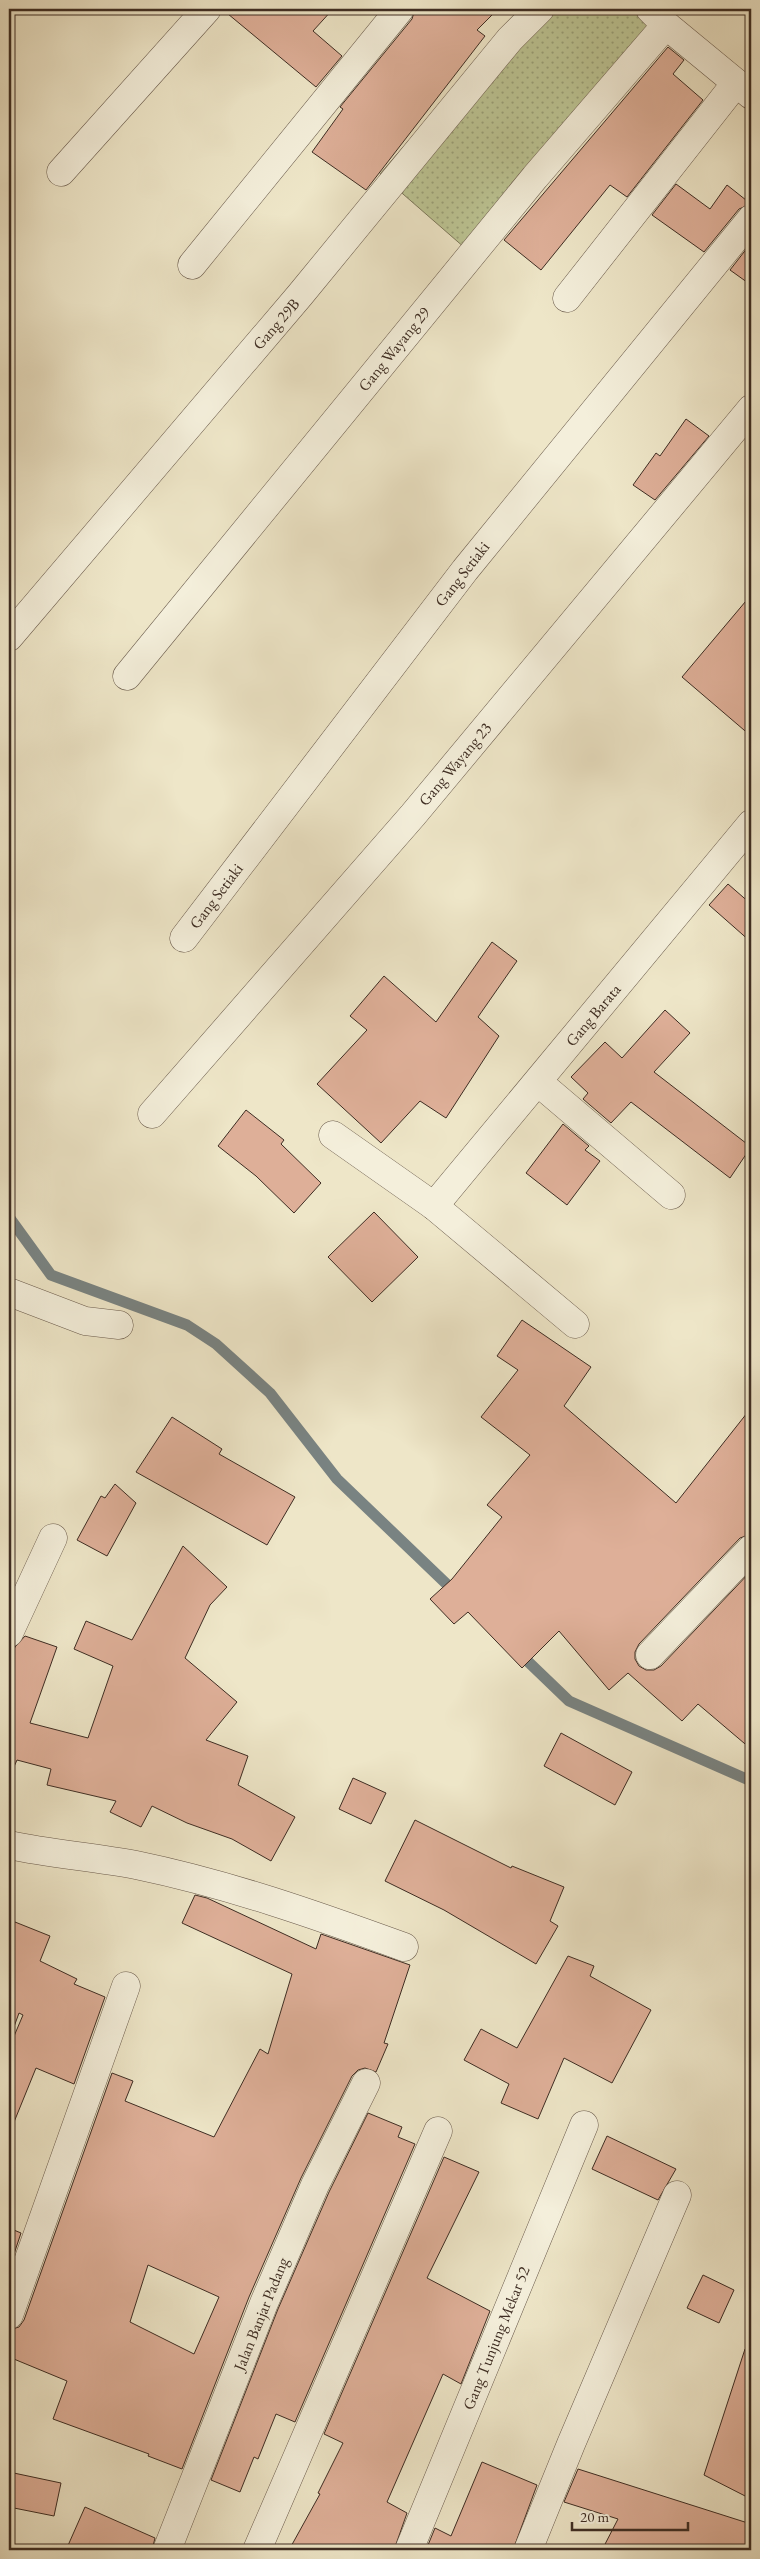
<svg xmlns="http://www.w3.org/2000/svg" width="760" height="2559" font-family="'EB Garamond',serif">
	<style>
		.grass { fill: url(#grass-dots); stroke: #7d785b }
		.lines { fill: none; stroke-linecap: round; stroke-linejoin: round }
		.stream { stroke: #798382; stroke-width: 11 }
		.building { fill: #deaf98; stroke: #3e2d23; fill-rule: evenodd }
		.minor-casing { stroke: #6a5b4c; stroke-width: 29 }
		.minor { stroke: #f4efdb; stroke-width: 28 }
		.labels { text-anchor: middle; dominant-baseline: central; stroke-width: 4.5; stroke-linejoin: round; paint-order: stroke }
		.street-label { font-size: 16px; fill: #3e2d23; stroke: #f4efdb }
	</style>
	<defs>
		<pattern id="grass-dots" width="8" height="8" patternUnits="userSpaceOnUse" patternTransform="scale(1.25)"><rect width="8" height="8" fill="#bcc493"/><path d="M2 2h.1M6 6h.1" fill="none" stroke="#9aa078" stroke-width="1.8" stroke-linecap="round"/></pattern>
	</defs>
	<rect width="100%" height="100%" fill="#eee6c8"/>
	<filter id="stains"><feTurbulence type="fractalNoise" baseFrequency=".004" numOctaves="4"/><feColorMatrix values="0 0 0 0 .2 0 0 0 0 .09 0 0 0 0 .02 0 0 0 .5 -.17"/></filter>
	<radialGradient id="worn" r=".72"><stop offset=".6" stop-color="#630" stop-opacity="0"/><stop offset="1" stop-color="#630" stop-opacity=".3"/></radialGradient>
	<path class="grass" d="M 522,9 L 668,9 L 473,255 L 380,174 Z"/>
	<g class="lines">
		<g class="stream">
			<path d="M 9,1217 L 51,1275 L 187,1325 L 216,1344 L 270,1393 L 337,1479 L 457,1594"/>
			<path d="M 517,1651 L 569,1701 L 751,1781"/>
		</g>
	</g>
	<g class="building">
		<path d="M 222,9 L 333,9 L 313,31 L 342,56 L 316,87 Z"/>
		<path d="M 415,9 L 498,9 L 477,30 L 485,36 L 366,190 L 312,152 L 343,109 L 340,107 L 412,19 Z"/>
		<path d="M 668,47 L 684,60 L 673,74 L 703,100 L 627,197 L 610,185 L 541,270 L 504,240 Z"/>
		<path d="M 676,184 L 710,209 L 727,185 L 751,204 L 739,209 L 704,252 L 652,215 Z"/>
		<path d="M 751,243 L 751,285 L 730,270 Z"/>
		<path d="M 686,419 L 709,436 L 655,500 L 633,485 L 656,453 L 660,456 Z"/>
		<path d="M 751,595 L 751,736 L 682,677 Z"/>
		<path d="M 728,884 L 751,904 L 751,942 L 709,905 Z"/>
		<path d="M 492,942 L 517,961 L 478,1017 L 499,1036 L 446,1118 L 420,1101 L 381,1143 L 317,1084 L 367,1030 L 350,1016 L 384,976 L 436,1022 Z"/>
		<path d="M 665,1010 L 690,1033 L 654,1072 L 751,1147 L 730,1178 L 631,1102 L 611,1123 L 583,1099 L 588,1093 L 571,1077 L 605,1042 L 622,1058 Z"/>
		<path d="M 246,1110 L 284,1140 L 281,1144 L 321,1183 L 294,1213 L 256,1176 L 218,1146 Z"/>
		<path d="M 563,1124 L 589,1146 L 585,1150 L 600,1161 L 567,1205 L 526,1173 Z"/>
		<path d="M 374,1212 L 418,1257 L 372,1302 L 328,1257 Z"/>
		<path d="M 522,1320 L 591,1367 L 564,1406 L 676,1503 L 751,1408 L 751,1534 L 740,1538 L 639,1644 L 635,1652 L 635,1659 L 639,1666 L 646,1670 L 654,1670 L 661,1666 L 751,1571 L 751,1749 L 698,1704 L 682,1721 L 628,1673 L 609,1690 L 559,1631 L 522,1668 L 468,1612 L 454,1624 L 430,1599 L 452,1579 L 502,1517 L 487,1505 L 530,1455 L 481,1417 L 518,1370 L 497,1356 Z"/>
		<path d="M 172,1417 L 222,1449 L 219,1454 L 295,1497 L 267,1545 L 136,1472 Z"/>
		<path d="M 115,1484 L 136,1503 L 107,1556 L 77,1540 L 101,1496 L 105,1498 Z"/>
		<path d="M 183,1546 L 227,1587 L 210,1605 L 185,1658 L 237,1702 L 206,1740 L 248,1756 L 238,1785 L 295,1817 L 271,1861 L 232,1839 L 187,1823 L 152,1806 L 141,1827 L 110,1812 L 116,1801 L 47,1785 L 51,1769 L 17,1760 L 13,1769 L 9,1769 L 9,1664 L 15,1647 L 25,1636 L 57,1647 L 30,1723 L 88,1738 L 113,1666 L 74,1649 L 86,1621 L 132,1640 Z"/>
		<path d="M 561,1733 L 632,1772 L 615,1805 L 544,1766 Z"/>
		<path d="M 353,1778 L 386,1793 L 371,1824 L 339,1809 Z"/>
		<path d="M 415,1820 L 511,1868 L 512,1866 L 564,1887 L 550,1921 L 558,1926 L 536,1964 L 444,1910 L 385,1881 Z"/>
		<path d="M 195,1895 L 207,1898 L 316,1949 L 321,1934 L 410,1965 L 384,2043 L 388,2044 L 376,2072 L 365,2068 L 358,2070 L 352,2076 L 301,2178 L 249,2297 L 182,2469 L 148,2456 L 149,2454 L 53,2419 L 67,2381 L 9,2357 L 9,2330 L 19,2327 L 24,2320 L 112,2073 L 133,2081 L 125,2101 L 214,2137 L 260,2049 L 268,2054 L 292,1974 L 182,1923 ZM 148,2265 L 219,2297 L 194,2354 L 130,2322 Z"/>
		<path d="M 15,1922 L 50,1936 L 40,1961 L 77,1979 L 74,1984 L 105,1997 L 74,2084 L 36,2068 L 12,2127 L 9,2126 L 9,2048 L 23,2015 L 19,2013 L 11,2035 L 9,2035 L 9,1938 Z"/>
		<path d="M 568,1956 L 594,1966 L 590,1976 L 651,2010 L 612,2083 L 564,2058 L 538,2119 L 501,2103 L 509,2084 L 464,2060 L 481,2029 L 517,2048 Z"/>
		<path d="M 368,2113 L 402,2127 L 398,2137 L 415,2144 L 295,2422 L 276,2414 L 258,2459 L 254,2457 L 240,2492 L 211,2480 L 278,2309 L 329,2192 Z"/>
		<path d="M 607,2136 L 676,2169 L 658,2200 L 592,2169 Z"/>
		<path d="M 444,2157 L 479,2172 L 427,2278 L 490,2311 L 461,2384 L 443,2374 L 387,2502 L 407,2513 L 394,2550 L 289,2550 L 320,2494 L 318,2493 L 343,2443 L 324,2434 Z"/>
		<path d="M 9,2228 L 21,2233 L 9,2269 Z"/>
		<path d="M 703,2275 L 734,2290 L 719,2323 L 687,2308 Z"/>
		<path d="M 745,2349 L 751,2350 L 751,2499 L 704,2475 Z"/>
		<path d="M 482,2462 L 537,2485 L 513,2550 L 426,2550 L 435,2528 L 451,2536 Z"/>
		<path d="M 578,2469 L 751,2524 L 751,2550 L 602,2550 L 618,2519 L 564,2502 Z"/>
		<path d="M 9,2472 L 61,2483 L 54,2516 L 9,2507 Z"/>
		<path d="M 85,2507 L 155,2538 L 152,2550 L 66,2550 Z"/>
	</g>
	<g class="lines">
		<defs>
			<g id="minor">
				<path d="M 650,9 L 666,25 L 751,95"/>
				<path d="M 61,172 L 207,9"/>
				<path d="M 192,265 L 400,9"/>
				<path d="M 567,298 L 736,83"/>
				<path d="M 9,637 L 300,295 L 510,39 L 540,9"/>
				<path d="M 127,676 L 535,177 L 666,25"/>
				<path d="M 184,938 L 465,570 L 751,219"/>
				<path d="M 538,1082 L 671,1195"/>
				<path d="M 152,1114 L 413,815 L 751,409"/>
				<path d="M 333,1135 L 434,1206 L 575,1324"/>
				<path d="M 434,1206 L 751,824"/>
				<path d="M 9,1292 L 85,1321 L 119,1325"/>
				<path d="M 9,1633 L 53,1538"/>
				<path d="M 650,1655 L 751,1549"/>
				<path d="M 9,1845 C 51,1854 94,1857 136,1865 C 228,1884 316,1915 404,1947"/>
				<path d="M 9,2315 L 126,1986"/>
				<path d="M 167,2550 L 264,2303 L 315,2185 L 366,2083"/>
				<path d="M 257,2550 L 438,2131"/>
				<path d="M 409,2550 L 584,2125"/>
				<path d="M 528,2550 L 571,2444 L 677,2195"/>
			</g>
		</defs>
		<use href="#minor" class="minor-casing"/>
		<use href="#minor" class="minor"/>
	</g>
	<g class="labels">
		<g class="street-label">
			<text transform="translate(276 324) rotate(-49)">Gang 29B</text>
			<text transform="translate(394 349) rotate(-51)">Gang Wayang 29</text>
			<text transform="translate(462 574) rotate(-52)">Gang Setiaki</text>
			<text transform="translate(455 764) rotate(-50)">Gang Wayang 23</text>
			<text transform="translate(216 896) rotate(-53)">Gang Setiaki</text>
			<text transform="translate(593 1015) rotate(-50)">Gang Barata</text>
			<text transform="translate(261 2314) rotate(-68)">Jalan Banjar Padang</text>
			<text transform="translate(496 2338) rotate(-68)">Gang Tunjung Mekar 52</text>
		</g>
	</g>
	<rect width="760" height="2559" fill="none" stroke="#eee6c8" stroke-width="30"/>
	<rect x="10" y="10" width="740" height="2539" fill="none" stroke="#3e2d23" stroke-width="2.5"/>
	<rect x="15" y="15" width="730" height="2529" fill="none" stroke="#3e2d23"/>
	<path d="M572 2522v8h116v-8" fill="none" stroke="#3e2d23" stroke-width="2.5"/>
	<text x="580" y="2522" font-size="15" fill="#3e2d23" stroke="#f4efdb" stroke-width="4" paint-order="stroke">20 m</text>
	<rect width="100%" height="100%" filter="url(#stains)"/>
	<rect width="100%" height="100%" fill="url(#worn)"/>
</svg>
